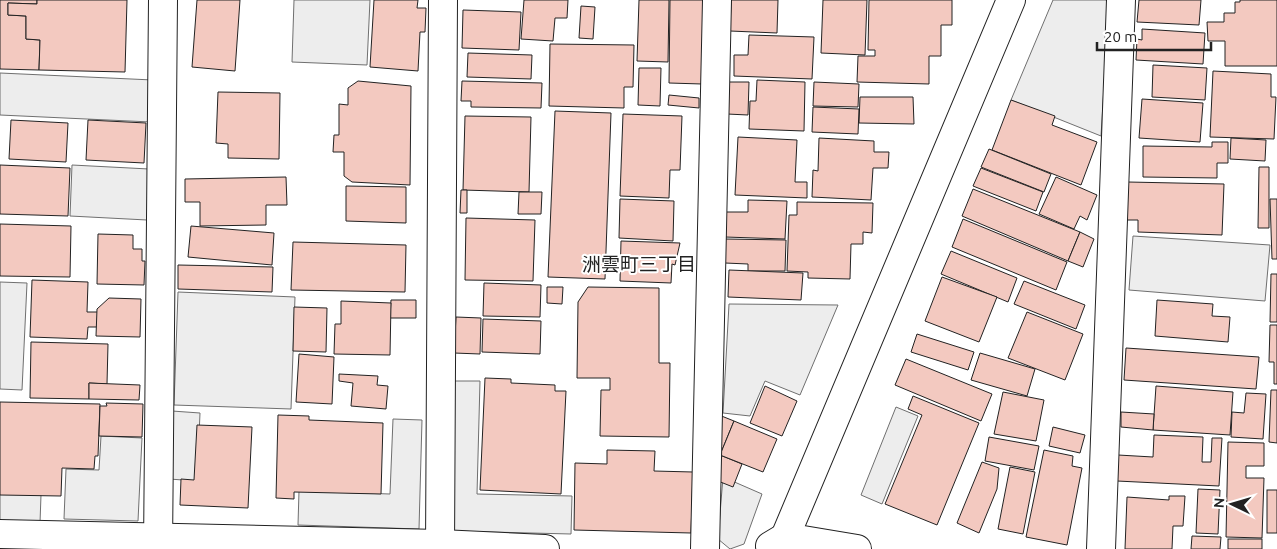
<svg xmlns="http://www.w3.org/2000/svg" width="1277" height="549" font-family="Ubuntu,'Noto Sans JP',sans-serif">
	<style>
		.parking { fill: #ededed; stroke: #6f6f6f }
		.building { fill: #f3c9c0; stroke: #222 }
		.lines { fill: none; stroke-linecap: round; stroke-linejoin: round }
		.minor-casing { stroke: #222; stroke-width: 30 }
		.minor { stroke: #fff; stroke-width: 28 }
		.labels { text-anchor: middle; dominant-baseline: central; stroke-width: 4; stroke-linejoin: round; paint-order: stroke }
		.neighbourhood-label { font-size: 19px; fill: #222; stroke: #fff }
	</style>
	<rect width="100%" height="100%" fill="#fff"/>
	<g class="parking">
		<path d="M 294,0 L 370,0 L 367,65 L 292,62 Z"/>
		<path d="M 1053,0 L 1106,0 L 1109,5 L 1101,136 L 1011,100 Z"/>
		<path d="M 0,73 L 153,80 L 151,122 L 0,115 Z"/>
		<path d="M 72,165 L 149,169 L 147,220 L 70,216 Z"/>
		<path d="M 1133,236 L 1270,245 L 1265,301 L 1129,290 Z"/>
		<path d="M 0,282 L 27,283 L 22,390 L 0,389 Z"/>
		<path d="M 178,292 L 295,297 L 291,409 L 174,405 Z"/>
		<path d="M 729,304 L 838,305 L 800,395 L 765,381 L 750,416 L 723,413 Z"/>
		<path d="M 453,381 L 480,381 L 477,494 L 572,496 L 571,534 L 450,531 Z"/>
		<path d="M 896,407 L 918,416 L 882,504 L 861,495 Z"/>
		<path d="M 172,411 L 200,413 L 197,481 L 169,479 Z"/>
		<path d="M 393,419 L 422,420 L 419,529 L 298,525 L 299,491 L 390,494 Z"/>
		<path d="M 101,436 L 142,438 L 138,521 L 64,519 L 66,469 L 99,470 Z"/>
		<path d="M 723,477 L 762,494 L 744,544 L 730,549 L 718,539 Z"/>
		<path d="M 0,493 L 41,495 L 40,523 L 0,521 Z"/>
	</g>
	<g class="building">
		<path d="M 0,0 L 37,0 L 37,4 L 8,3 L 8,15 L 26,16 L 26,39 L 40,40 L 39,70 L 0,69 Z"/>
		<path d="M 37,0 L 127,0 L 125,72 L 39,70 L 40,40 L 26,39 L 26,16 L 8,15 L 8,3 L 37,4 Z"/>
		<path d="M 197,0 L 240,0 L 235,71 L 192,67 Z"/>
		<path d="M 374,0 L 418,0 L 417,8 L 426,8 L 425,32 L 420,32 L 418,71 L 370,67 Z"/>
		<path d="M 524,0 L 568,0 L 567,18 L 555,18 L 553,41 L 521,39 Z"/>
		<path d="M 639,0 L 669,0 L 668,62 L 637,61 Z"/>
		<path d="M 670,0 L 704,0 L 702,84 L 669,83 Z"/>
		<path d="M 731,0 L 778,0 L 777,33 L 730,31 Z"/>
		<path d="M 823,0 L 867,0 L 865,55 L 821,53 Z"/>
		<path d="M 869,0 L 952,0 L 952,25 L 941,25 L 941,56 L 929,56 L 929,84 L 857,82 L 858,56 L 875,56 L 875,50 L 868,50 Z"/>
		<path d="M 1139,0 L 1201,0 L 1199,25 L 1137,22 Z"/>
		<path d="M 1240,0 L 1277,0 L 1277,66 L 1225,66 L 1225,41 L 1208,41 L 1207,22 L 1224,22 L 1224,13 L 1235,13 L 1235,2 L 1240,2 Z"/>
		<path d="M 581,6 L 595,7 L 593,39 L 579,38 Z"/>
		<path d="M 463,10 L 521,12 L 519,50 L 462,48 Z"/>
		<path d="M 1142,29 L 1205,33 L 1203,64 L 1136,60 L 1137,39 L 1142,40 Z"/>
		<path d="M 749,35 L 814,37 L 812,79 L 734,76 L 734,55 L 748,55 Z"/>
		<path d="M 550,44 L 634,45 L 633,87 L 624,87 L 624,108 L 549,106 Z"/>
		<path d="M 468,53 L 532,55 L 531,79 L 467,77 Z"/>
		<path d="M 1153,65 L 1207,68 L 1205,100 L 1152,97 Z"/>
		<path d="M 639,68 L 661,68 L 660,106 L 638,105 Z"/>
		<path d="M 1213,71 L 1271,74 L 1271,97 L 1276,97 L 1274,139 L 1210,137 Z"/>
		<path d="M 757,80 L 805,82 L 804,131 L 749,129 L 750,101 L 756,101 Z"/>
		<path d="M 358,81 L 411,86 L 410,185 L 352,182 L 344,176 L 344,152 L 333,152 L 334,135 L 339,135 L 339,104 L 348,105 L 348,88 Z"/>
		<path d="M 462,81 L 542,83 L 541,108 L 471,107 L 471,101 L 461,101 Z"/>
		<path d="M 729,82 L 749,82 L 748,115 L 727,114 Z"/>
		<path d="M 814,82 L 859,84 L 858,107 L 813,106 Z"/>
		<path d="M 218,92 L 280,93 L 279,159 L 228,158 L 228,144 L 216,143 Z"/>
		<path d="M 669,95 L 699,98 L 699,108 L 668,105 Z"/>
		<path d="M 860,97 L 913,97 L 914,124 L 859,123 Z"/>
		<path d="M 1142,99 L 1203,103 L 1200,142 L 1139,138 Z"/>
		<path d="M 1011,100 L 1055,116 L 1052,125 L 1097,142 L 1081,185 L 992,150 Z"/>
		<path d="M 813,107 L 859,109 L 858,134 L 812,132 Z"/>
		<path d="M 555,111 L 611,113 L 605,279 L 548,277 Z"/>
		<path d="M 623,114 L 682,116 L 680,170 L 670,170 L 669,198 L 620,196 Z"/>
		<path d="M 465,116 L 531,117 L 529,192 L 463,190 Z"/>
		<path d="M 11,120 L 68,123 L 66,162 L 9,159 Z"/>
		<path d="M 88,120 L 146,123 L 144,163 L 86,160 Z"/>
		<path d="M 738,137 L 797,140 L 795,182 L 807,182 L 807,198 L 735,195 Z"/>
		<path d="M 819,138 L 874,141 L 874,152 L 889,152 L 888,168 L 873,168 L 871,200 L 812,197 L 813,170 L 818,171 Z"/>
		<path d="M 1231,138 L 1266,140 L 1265,161 L 1230,159 Z"/>
		<path d="M 1212,142 L 1228,142 L 1228,163 L 1217,163 L 1217,178 L 1143,177 L 1143,146 L 1212,147 Z"/>
		<path d="M 989,149 L 1051,174 L 1044,192 L 981,167 Z"/>
		<path d="M 0,165 L 70,168 L 68,216 L 0,214 Z"/>
		<path d="M 1259,167 L 1269,167 L 1269,228 L 1258,228 Z"/>
		<path d="M 981,168 L 1043,192 L 1036,211 L 973,186 Z"/>
		<path d="M 286,177 L 287,205 L 266,205 L 266,225 L 200,226 L 200,202 L 185,202 L 185,179 Z"/>
		<path d="M 1056,177 L 1097,195 L 1087,220 L 1080,216 L 1074,229 L 1039,214 Z"/>
		<path d="M 1128,182 L 1224,184 L 1222,235 L 1138,232 L 1138,220 L 1126,220 Z"/>
		<path d="M 346,186 L 406,187 L 406,223 L 346,221 Z"/>
		<path d="M 973,189 L 1080,232 L 1068,261 L 962,216 Z"/>
		<path d="M 461,190 L 467,190 L 467,213 L 460,213 Z"/>
		<path d="M 519,192 L 542,192 L 541,214 L 518,214 Z"/>
		<path d="M 620,199 L 674,201 L 673,241 L 619,238 Z"/>
		<path d="M 1270,199 L 1277,199 L 1277,259 L 1272,259 Z"/>
		<path d="M 748,200 L 787,201 L 785,239 L 725,237 L 726,212 L 748,212 Z"/>
		<path d="M 797,202 L 873,203 L 872,233 L 863,232 L 863,244 L 851,244 L 850,279 L 808,278 L 808,272 L 787,271 L 789,215 L 797,215 Z"/>
		<path d="M 466,218 L 535,220 L 533,281 L 465,280 Z"/>
		<path d="M 963,219 L 1067,262 L 1056,290 L 952,247 Z"/>
		<path d="M 0,224 L 71,226 L 70,277 L 0,276 Z"/>
		<path d="M 191,226 L 274,233 L 272,265 L 188,257 Z"/>
		<path d="M 1080,232 L 1094,239 L 1083,267 L 1068,261 Z"/>
		<path d="M 98,234 L 133,235 L 133,249 L 142,249 L 142,261 L 145,261 L 144,285 L 97,284 Z"/>
		<path d="M 725,239 L 786,240 L 785,271 L 748,271 L 748,264 L 725,263 Z"/>
		<path d="M 621,241 L 680,243 L 675,265 L 672,264 L 671,283 L 620,281 Z"/>
		<path d="M 293,242 L 406,245 L 405,292 L 291,290 Z"/>
		<path d="M 951,251 L 1017,278 L 1008,302 L 941,274 Z"/>
		<path d="M 178,265 L 273,267 L 272,292 L 178,289 Z"/>
		<path d="M 729,270 L 803,273 L 801,300 L 728,297 Z"/>
		<path d="M 1271,274 L 1277,274 L 1277,322 L 1270,322 Z"/>
		<path d="M 942,277 L 997,297 L 979,342 L 925,321 Z"/>
		<path d="M 32,280 L 88,282 L 87,312 L 98,312 L 97,327 L 88,327 L 87,339 L 30,337 Z"/>
		<path d="M 1024,281 L 1085,305 L 1076,329 L 1014,304 Z"/>
		<path d="M 484,283 L 541,285 L 540,317 L 483,316 Z"/>
		<path d="M 547,287 L 563,287 L 562,304 L 547,303 Z"/>
		<path d="M 588,287 L 659,288 L 659,363 L 670,363 L 669,437 L 600,436 L 601,390 L 610,390 L 610,378 L 577,378 L 578,302 Z"/>
		<path d="M 109,298 L 141,299 L 140,337 L 96,336 L 97,309 Z"/>
		<path d="M 391,300 L 416,300 L 416,318 L 390,318 Z"/>
		<path d="M 1157,300 L 1213,304 L 1212,316 L 1230,317 L 1228,342 L 1155,336 Z"/>
		<path d="M 341,301 L 391,303 L 390,355 L 334,354 L 335,324 L 341,324 Z"/>
		<path d="M 294,307 L 327,308 L 326,352 L 293,351 Z"/>
		<path d="M 1027,312 L 1083,334 L 1065,380 L 1008,358 Z"/>
		<path d="M 456,317 L 481,318 L 480,354 L 454,353 Z"/>
		<path d="M 483,319 L 541,321 L 540,354 L 482,352 Z"/>
		<path d="M 1270,325 L 1277,325 L 1277,384 L 1274,384 L 1274,362 L 1269,362 Z"/>
		<path d="M 917,334 L 974,352 L 968,370 L 911,352 Z"/>
		<path d="M 31,342 L 108,344 L 107,384 L 89,383 L 89,399 L 30,398 Z"/>
		<path d="M 1126,348 L 1259,357 L 1256,389 L 1124,380 Z"/>
		<path d="M 980,353 L 1035,369 L 1027,396 L 971,380 Z"/>
		<path d="M 299,354 L 334,357 L 332,404 L 296,402 Z"/>
		<path d="M 906,359 L 992,394 L 981,421 L 895,385 Z"/>
		<path d="M 339,374 L 378,376 L 377,385 L 388,386 L 386,409 L 351,406 L 353,383 L 339,381 Z"/>
		<path d="M 485,378 L 511,379 L 511,383 L 555,385 L 555,391 L 566,391 L 561,494 L 480,490 Z"/>
		<path d="M 89,383 L 140,385 L 139,400 L 89,399 Z"/>
		<path d="M 765,386 L 797,401 L 782,436 L 750,423 Z"/>
		<path d="M 1156,386 L 1233,392 L 1230,435 L 1153,430 Z"/>
		<path d="M 1271,390 L 1277,390 L 1277,443 L 1269,442 Z"/>
		<path d="M 1003,392 L 1044,400 L 1036,441 L 994,434 Z"/>
		<path d="M 1246,393 L 1266,394 L 1263,439 L 1231,437 L 1232,412 L 1244,413 Z"/>
		<path d="M 913,396 L 979,423 L 937,525 L 885,504 L 922,415 L 908,409 Z"/>
		<path d="M 0,402 L 100,404 L 98,456 L 95,456 L 94,469 L 62,468 L 61,496 L 0,495 Z"/>
		<path d="M 106,403 L 143,404 L 142,437 L 99,436 L 100,406 L 107,406 Z"/>
		<path d="M 1121,412 L 1154,414 L 1153,430 L 1121,427 Z"/>
		<path d="M 278,415 L 309,416 L 309,420 L 383,423 L 381,494 L 294,492 L 294,499 L 276,498 Z"/>
		<path d="M 719,415 L 734,421 L 720,455 L 742,464 L 733,487 L 718,481 Z"/>
		<path d="M 734,421 L 777,439 L 763,472 L 720,455 Z"/>
		<path d="M 197,425 L 252,427 L 248,508 L 180,505 L 181,479 L 194,480 Z"/>
		<path d="M 1053,427 L 1085,435 L 1080,453 L 1049,446 Z"/>
		<path d="M 1154,435 L 1203,437 L 1202,462 L 1211,462 L 1212,438 L 1222,438 L 1219,486 L 1117,481 L 1118,455 L 1153,457 Z"/>
		<path d="M 989,437 L 1039,446 L 1034,470 L 985,461 Z"/>
		<path d="M 1228,442 L 1264,443 L 1264,466 L 1246,466 L 1246,478 L 1264,478 L 1262,538 L 1226,537 Z"/>
		<path d="M 607,450 L 655,451 L 654,471 L 693,472 L 691,533 L 574,530 L 575,463 L 607,464 Z"/>
		<path d="M 1044,450 L 1073,456 L 1072,466 L 1082,468 L 1067,545 L 1026,537 Z"/>
		<path d="M 982,462 L 999,468 L 997,489 L 979,533 L 957,523 Z"/>
		<path d="M 1010,467 L 1035,472 L 1023,534 L 998,529 Z"/>
		<path d="M 1198,489 L 1220,490 L 1218,534 L 1196,533 Z"/>
		<rect x="1267" y="490" width="10" height="43"/>
		<path d="M 1169,496 L 1185,496 L 1183,526 L 1173,526 L 1172,549 L 1125,549 L 1127,497 L 1169,500 Z"/>
		<path d="M 1192,536 L 1221,537 L 1220,549 L 1191,549 Z"/>
		<rect x="1228" y="539" width="34" height="10"/>
	</g>
	<g class="lines">
		<defs>
			<g id="minor">
				<path d="M 0,534 L 440,544 L 545,549"/>
				<path d="M 770,546 L 785,537 L 857,549"/>
				<path d="M 158,549 L 163,0"/>
				<path d="M 440,549 L 443,0"/>
				<path d="M 705,549 L 717,0"/>
				<path d="M 780,549 L 1011,0"/>
				<path d="M 1101,549 L 1121,0"/>
			</g>
		</defs>
		<use href="#minor" class="minor-casing"/>
		<use href="#minor" class="minor"/>
	</g>
	<g class="labels">
		<g class="neighbourhood-label">
			<text x="639" y="264">洲雲町三丁目</text>
		</g>
	</g>
	<g transform="translate(1232 504) rotate(275)" stroke="#ffffff" stroke-width="4" paint-order="stroke">
	<path d="M0-4L9 19L0 12L-9 19Z" fill="#222222"/>
	<text y="-8" font-size="14" font-weight="bold" text-anchor="middle" fill="#222222">N</text>
	</g>
	<path d="M1097 42v8h114v-8" fill="none" stroke="#222222" stroke-width="2.5"/>
	<text x="1104" y="42" font-size="15" fill="#222222" stroke="#ffffff" stroke-width="4" paint-order="stroke">20 m</text>
</svg>
